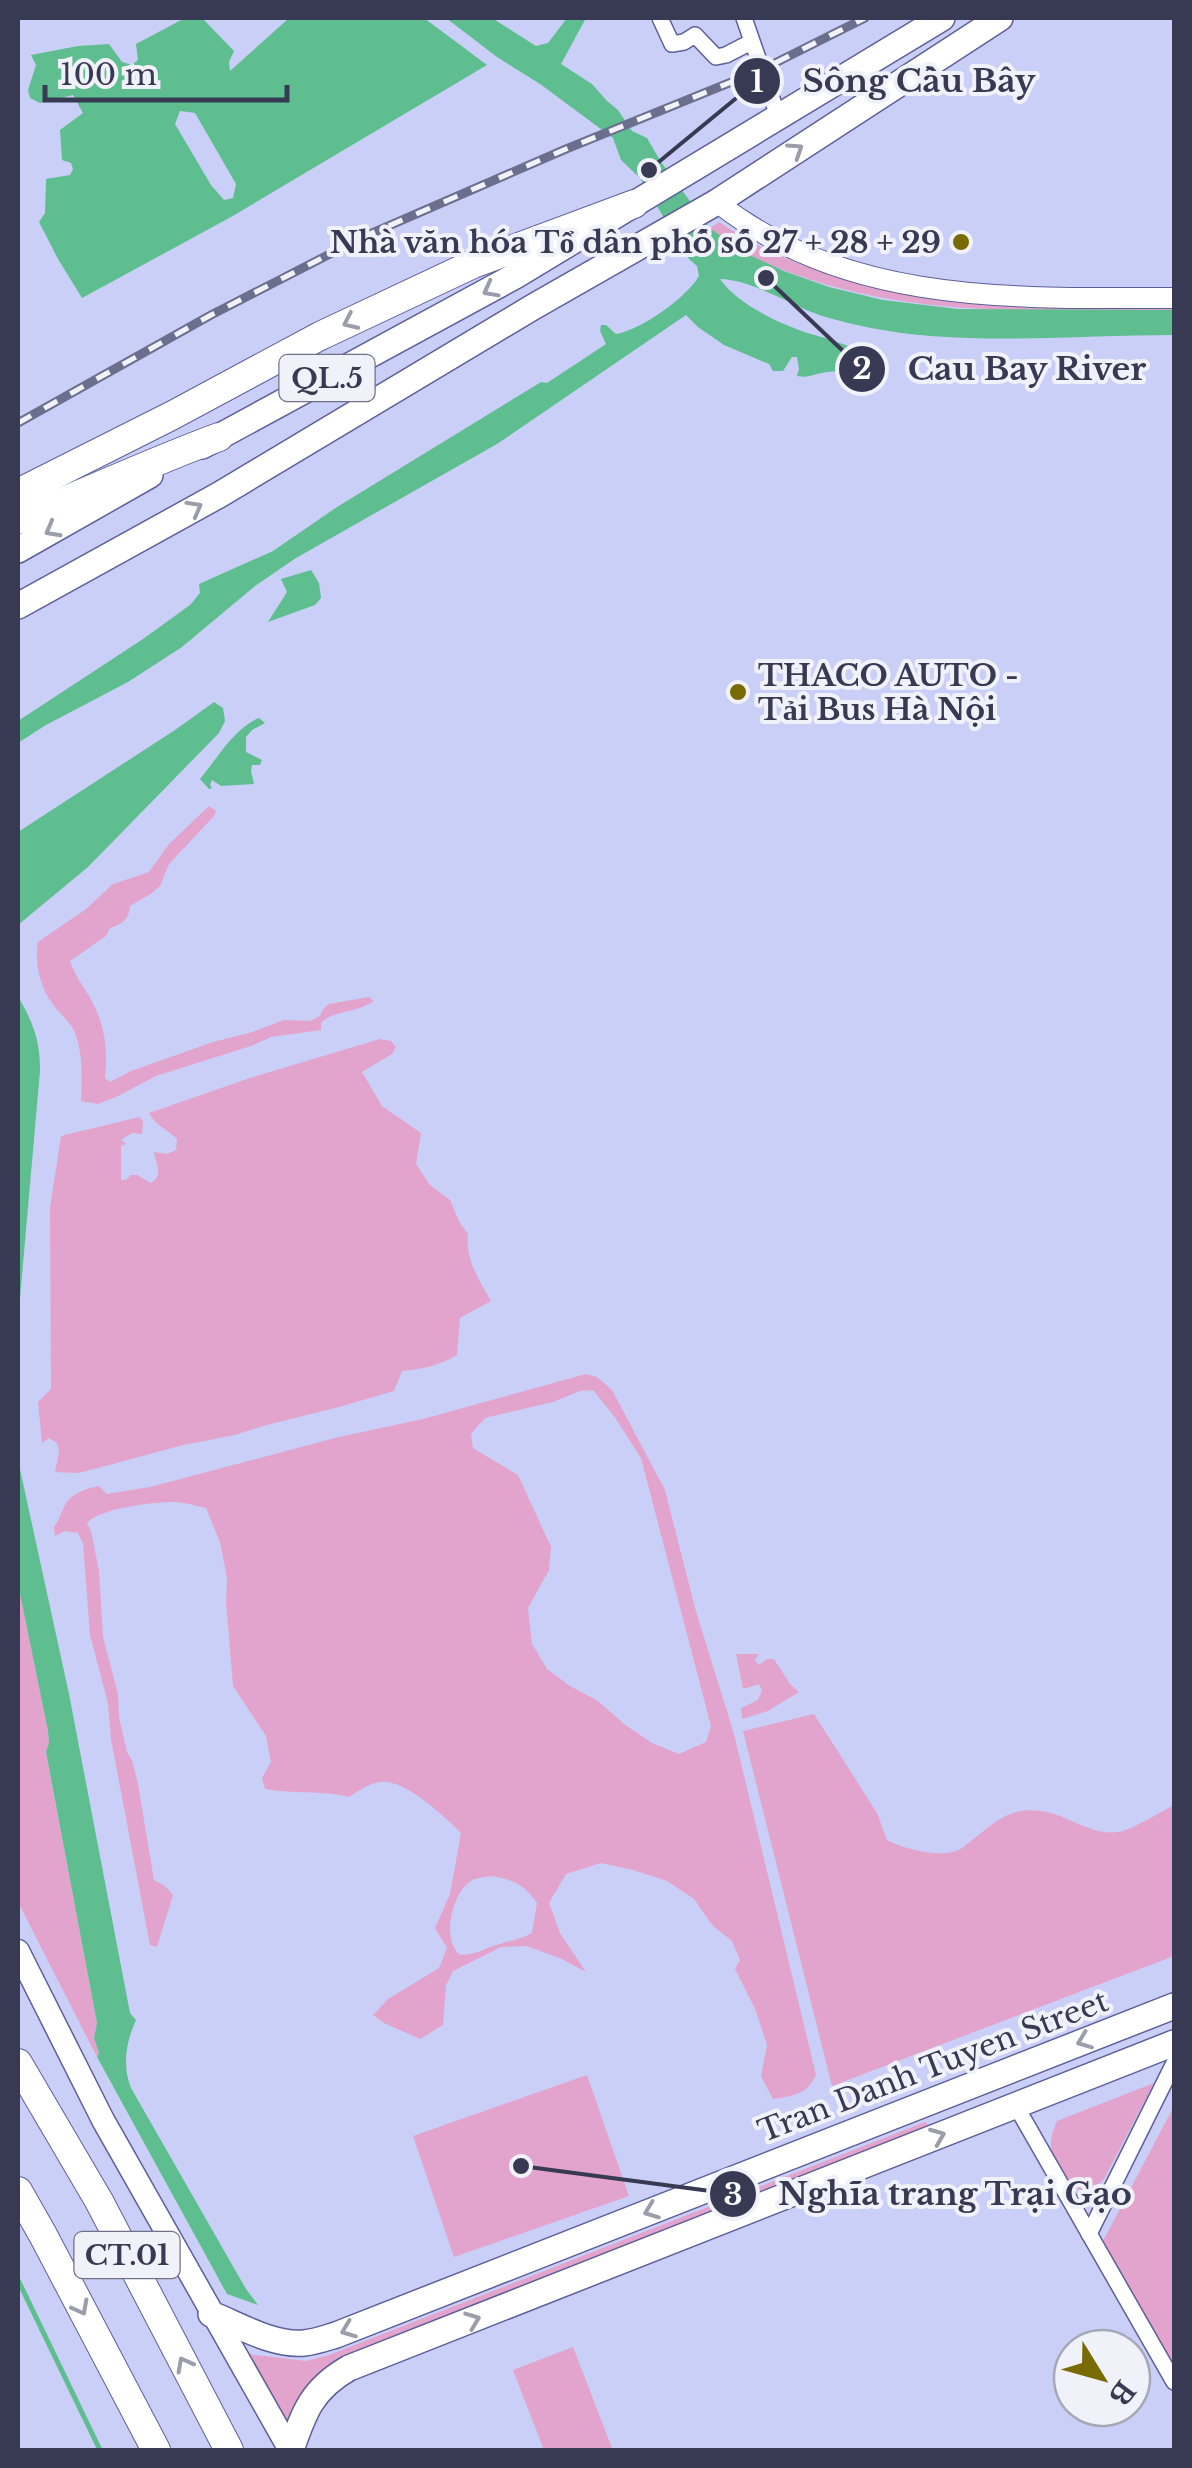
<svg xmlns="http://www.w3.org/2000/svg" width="1192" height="2468" font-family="'Libre Baskerville',serif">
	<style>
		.green { fill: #e2a4cc; fill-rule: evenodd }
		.water { fill: #5fbe90; fill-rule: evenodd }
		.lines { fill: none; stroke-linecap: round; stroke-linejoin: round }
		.stream { stroke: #5fbe90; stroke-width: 5 }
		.minor-casing { stroke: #5d5f9a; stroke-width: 18 }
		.tertiary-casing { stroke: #5d5f9a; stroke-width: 22 }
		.secondary-casing { stroke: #5d5f9a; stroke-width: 25 }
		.primary-casing { stroke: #5d5f9a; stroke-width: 28 }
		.trunk-casing { stroke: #5d5f9a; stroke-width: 28 }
		.motorway-casing { stroke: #5d5f9a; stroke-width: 30 }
		.minor { stroke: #fff; stroke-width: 15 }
		.tertiary { stroke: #fff; stroke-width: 20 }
		.secondary { stroke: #fff; stroke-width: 22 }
		.primary { stroke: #fff; stroke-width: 25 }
		.trunk { stroke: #fff; stroke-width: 25 }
		.motorway { stroke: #fff; stroke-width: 28 }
		.rail-casing { stroke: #6b6f8d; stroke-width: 9 }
		.rail { stroke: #f1f2f9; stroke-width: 5; stroke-dasharray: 15; stroke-linecap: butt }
		.oneway { stroke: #9c9caa }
		.poi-dot { fill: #786b04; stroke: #f1f2f9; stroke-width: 4 }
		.labels { text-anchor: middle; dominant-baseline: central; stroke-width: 8; stroke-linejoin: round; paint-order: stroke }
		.shield { fill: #f1f2f9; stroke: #707186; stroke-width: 2.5 }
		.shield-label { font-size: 28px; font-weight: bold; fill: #383a54 }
		.poi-label { font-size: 30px; font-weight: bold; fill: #383a54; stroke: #f1f2f9; text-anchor: end }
		.street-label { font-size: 30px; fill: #383a54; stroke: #f1f2f9 }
		.leader { fill: none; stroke: #383a54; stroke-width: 4 }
		.callout-dot { fill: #383a54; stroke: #f1f2f9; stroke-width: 4 }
		.mark-label { font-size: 30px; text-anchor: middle; font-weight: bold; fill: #fff }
		.callout-label { font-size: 32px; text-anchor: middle; font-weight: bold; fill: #383a54; stroke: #f1f2f9; stroke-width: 8; stroke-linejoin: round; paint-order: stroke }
	</style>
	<rect width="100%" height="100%" fill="#cacff7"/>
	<g class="green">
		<path d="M 719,222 C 776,260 829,278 896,289 L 1174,302 L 1174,310 C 1045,310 921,319 797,275 C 766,264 735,250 710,228 Z"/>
		<path d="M 209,806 L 216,811 L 214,816 L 169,864 L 160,886 L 152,893 L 130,906 C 129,919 123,924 110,928 L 106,936 L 70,961 C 75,975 83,986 90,998 C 105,1025 108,1048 105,1078 L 110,1082 L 131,1071 L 213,1042 L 249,1033 L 284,1020 L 310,1021 L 320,1016 L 323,1009 L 329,1004 L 369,997 L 374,1001 C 357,1013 333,1010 321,1023 L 321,1030 L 271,1037 L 251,1046 L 156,1076 L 118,1096 L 98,1104 L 81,1101 C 82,1080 83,1055 76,1036 C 72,1022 60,1015 52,1003 C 40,987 34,961 38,942 L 86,909 L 113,884 L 149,872 L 169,844 Z"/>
		<path d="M 380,1039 L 391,1041 L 396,1047 L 392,1054 L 362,1072 L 382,1106 L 421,1133 L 416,1164 L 430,1185 L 450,1200 L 460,1223 L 468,1234 C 465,1259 479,1280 491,1301 L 460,1318 L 457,1355 C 439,1366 422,1369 402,1371 L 394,1391 L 339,1407 L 263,1426 L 235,1435 L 183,1445 L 98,1468 L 78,1473 L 55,1472 L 59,1453 L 57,1443 L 49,1438 L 42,1443 L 38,1402 L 51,1389 L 50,1208 L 61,1136 L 139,1117 L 143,1121 L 142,1134 L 132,1133 L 121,1140 L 126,1144 L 121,1146 L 121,1180 L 126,1180 L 131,1175 L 137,1175 L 151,1183 C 164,1175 156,1165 154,1152 L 167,1154 L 176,1150 L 177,1139 C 168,1130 155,1125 149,1113 L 250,1078 Z"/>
		<path d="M 586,1374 L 597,1377 L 612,1390 L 665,1490 L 695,1608 L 734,1734 L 816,2075 C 808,2094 793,2096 773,2099 L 761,2076 L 767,2045 L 756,2011 L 735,1969 L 740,1960 L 732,1941 L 713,1926 L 694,1899 L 667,1881 L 633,1870 L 601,1863 L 566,1874 L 549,1903 L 560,1933 L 586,1972 L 562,1959 L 527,1946 L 501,1947 L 453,1971 L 446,1985 L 443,2025 L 420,2039 L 384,2023 L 373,2015 L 388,1999 L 439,1968 L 447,1948 L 435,1928 L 450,1894 L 461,1833 C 444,1816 411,1785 387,1782 C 374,1780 359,1790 349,1797 C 322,1790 293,1794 265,1789 L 262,1778 L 271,1762 L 266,1736 L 233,1686 L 226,1602 L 227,1577 L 220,1542 L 206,1508 C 196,1506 184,1502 174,1502 C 153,1502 100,1508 87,1523 L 91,1531 L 99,1571 L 103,1637 L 118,1694 L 119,1717 L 127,1752 L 132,1760 L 138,1784 L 154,1880 L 165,1886 L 173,1895 L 157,1947 L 150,1945 L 111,1739 L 108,1703 L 90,1635 L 83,1543 L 78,1533 L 65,1531 L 55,1536 L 54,1527 C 60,1519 62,1509 67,1502 C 73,1493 88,1488 99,1486 L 107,1494 L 150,1487 L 339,1437 L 423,1419 ZM 593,1390 L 614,1416 L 641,1458 L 711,1726 L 706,1742 L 679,1754 L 652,1743 L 624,1724 L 598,1701 L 570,1686 L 547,1669 L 532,1644 L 528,1608 L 549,1570 L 551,1547 L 518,1475 L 473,1448 L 471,1434 L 485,1418 L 553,1402 L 580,1391 ZM 491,1876 C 514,1880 523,1883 537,1903 L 532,1933 C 521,1939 512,1940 500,1944 C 484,1948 480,1954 460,1955 C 442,1940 451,1899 467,1884 C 473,1878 483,1877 491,1876 Z"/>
		<path d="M 18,1584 L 48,1731 L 49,1743 L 46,1753 L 97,2023 L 94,2038 L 99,2053 L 97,2057 L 18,1902 Z"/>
		<path d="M 736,1654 L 759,1654 L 755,1660 L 759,1665 L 767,1659 L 774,1659 L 790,1684 L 799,1692 L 768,1711 L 742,1719 L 741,1708 L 758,1700 L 762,1690 L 759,1684 L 743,1689 Z"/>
		<path d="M 814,1714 L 877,1813 L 887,1840 C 904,1849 945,1860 962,1848 C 978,1837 994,1819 1013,1813 C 1057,1800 1082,1837 1118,1832 C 1130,1831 1162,1811 1174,1805 L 1174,1956 L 832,2086 L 743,1731 Z"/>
		<path d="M 587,2075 L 629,2196 L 454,2257 L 413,2136 Z"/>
		<path d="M 1154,2083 L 1104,2179 C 1094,2190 1083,2193 1069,2186 C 1054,2160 1044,2150 1057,2121 Z"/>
		<path d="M 1174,2106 L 1174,2365 L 1102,2243 Z"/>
		<path d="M 925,2122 L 931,2126 L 333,2363 C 304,2381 300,2400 287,2430 L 248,2354 L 306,2361 L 329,2355 Z"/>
		<path d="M 573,2347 L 612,2448 L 605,2450 L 544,2450 L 513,2370 Z"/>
	</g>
	<g class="water">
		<path d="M 185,18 L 202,18 L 234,51 L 229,62 L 230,71 L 289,18 L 424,18 L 487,65 L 231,217 L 82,298 L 58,259 L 39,222 L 45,213 L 46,179 L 70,175 L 73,169 L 71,163 L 62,160 L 60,130 L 83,113 L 73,95 L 40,103 L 30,98 L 28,90 L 36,65 L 31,55 L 78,46 L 109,44 L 122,62 L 132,65 L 138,60 L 136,44 ZM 180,111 L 195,113 L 236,184 L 233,198 L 224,200 L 211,185 L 175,124 Z"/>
		<path d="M 446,18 L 492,18 L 536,46 L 548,43 L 567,18 L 586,18 L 561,64 L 592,84 L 607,101 L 618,110 L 632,131 L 647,138 L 661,162 L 710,228 L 741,251 L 784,271 L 829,287 L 883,300 L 958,309 L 1174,310 L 1174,335 C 1075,335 963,347 866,327 C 849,323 830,319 814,313 C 787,302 748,279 720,279 C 736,302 772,320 799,330 C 820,338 857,344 871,361 C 858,375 840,369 822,373 C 811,375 808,378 797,376 L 799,369 L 797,357 L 792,357 L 783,371 L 773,371 L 769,364 L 724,345 L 698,327 L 686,315 L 497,444 L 296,558 L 255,586 L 182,647 L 128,682 L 46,725 L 18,743 L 18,721 L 143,639 L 190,605 L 200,593 L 199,584 L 273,551 L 337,507 L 541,382 L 547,383 L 606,344 L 600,331 L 601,325 L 606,325 L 616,334 C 641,330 686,298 699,276 L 697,266 L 689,259 L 640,178 L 621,160 L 613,138 L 540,84 L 497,57 Z"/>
		<path d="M 311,570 L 319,583 L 321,598 L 315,605 L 268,622 L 287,592 L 281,579 Z"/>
		<path d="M 214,702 L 223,708 L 225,721 L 219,733 L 88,867 L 18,925 L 18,832 L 175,730 Z"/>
		<path d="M 259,718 L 265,723 L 252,730 L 246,737 L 246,752 L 262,760 L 260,765 L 252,765 L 251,771 L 254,784 L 221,786 L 212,780 L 210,785 L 212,788 L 209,789 L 200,779 C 217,759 234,728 259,718 Z"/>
		<path d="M 18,996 C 33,1023 40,1039 40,1071 L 18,1321 Z"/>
		<path d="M 18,1460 L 69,1694 L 130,2013 L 136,2020 C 126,2042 122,2065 131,2088 L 246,2289 L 258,2305 L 227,2294 L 97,2057 L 99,2053 L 94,2038 L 97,2023 L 46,1752 L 49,1743 L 48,1731 L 18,1584 Z"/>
	</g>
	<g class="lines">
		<path class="stream" d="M 18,2280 L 100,2450"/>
		<defs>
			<g id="minor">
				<path d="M 660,18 L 672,44 L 684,42 L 695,35 L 716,57 L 726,55 L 751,42"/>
				<path d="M 744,18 L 778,116"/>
				<path d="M 1016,2106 L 1174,2382"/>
				<path d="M 1089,2234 L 1174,2063"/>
			</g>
			<path id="tertiary" d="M 717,202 C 847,306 1018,298 1174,298"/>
			<path id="secondary" d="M 18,1951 L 103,2120 L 290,2450"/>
			<g id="primary">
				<path d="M 211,2314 C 239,2325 273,2346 304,2343 C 315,2342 326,2338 336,2335 L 1174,2006"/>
				<path d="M 291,2450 C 304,2412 312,2389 349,2368 L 1174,2043"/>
			</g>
			<g id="trunk">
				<path d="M 202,446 L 515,276 L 942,18"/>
				<path d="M 18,550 L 150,475"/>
				<path d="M 18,606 L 219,495 L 533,307 L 717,202 L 1000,18"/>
			</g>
			<g id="motorway">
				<path d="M 18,493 L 173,415 L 320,336 L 473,264 L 634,204"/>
				<path d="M 18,520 C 85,493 151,462 219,437"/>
				<path d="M 18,2063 L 99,2201 L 229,2450"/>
				<path d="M 18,2191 L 43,2235 L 156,2450"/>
			</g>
		</defs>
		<use href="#minor" class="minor-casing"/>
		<use href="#tertiary" class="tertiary-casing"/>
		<use href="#secondary" class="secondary-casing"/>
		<use href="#primary" class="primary-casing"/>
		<use href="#trunk" class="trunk-casing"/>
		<use href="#motorway" class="motorway-casing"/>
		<use href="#minor" class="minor"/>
		<use href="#tertiary" class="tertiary"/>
		<use href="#secondary" class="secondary"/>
		<use href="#primary" class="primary"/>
		<use href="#trunk" class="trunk"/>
		<use href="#motorway" class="motorway"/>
		<defs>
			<path id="rail" d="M 18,423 L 211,315 L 363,237 L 566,149 L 761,70 L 865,18"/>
		</defs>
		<use href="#rail" class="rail-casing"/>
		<use href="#rail" class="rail"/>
	</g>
	<defs><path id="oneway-chevron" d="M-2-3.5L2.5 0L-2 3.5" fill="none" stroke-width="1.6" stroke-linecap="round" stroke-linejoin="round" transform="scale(2.5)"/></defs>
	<g class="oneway">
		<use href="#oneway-chevron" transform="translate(796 150) rotate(-33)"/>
		<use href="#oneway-chevron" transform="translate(490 290) rotate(152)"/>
		<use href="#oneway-chevron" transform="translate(350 322) rotate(155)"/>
		<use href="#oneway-chevron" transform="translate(195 508) rotate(-29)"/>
		<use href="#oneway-chevron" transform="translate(52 530) rotate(151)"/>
		<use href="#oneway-chevron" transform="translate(1084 2041) rotate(159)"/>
		<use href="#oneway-chevron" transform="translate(938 2136) rotate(-22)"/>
		<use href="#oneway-chevron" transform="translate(651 2211) rotate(159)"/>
		<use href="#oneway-chevron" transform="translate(81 2308) rotate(62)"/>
		<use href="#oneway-chevron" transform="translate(473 2320) rotate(-21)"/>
		<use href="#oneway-chevron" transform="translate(348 2330) rotate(159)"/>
		<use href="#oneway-chevron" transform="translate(184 2364) rotate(-118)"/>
	</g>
	<g class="poi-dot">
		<circle cx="961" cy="242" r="10"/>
		<circle cx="738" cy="692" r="10"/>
	</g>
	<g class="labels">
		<g class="shield">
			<rect x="279.5" y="355" width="95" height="46" rx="8"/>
			<rect x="74.5" y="2232" width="105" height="46" rx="8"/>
		</g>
		<g class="shield-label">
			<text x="327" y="378">QL.5</text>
			<text x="127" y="2255">CT.01</text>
		</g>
		<g class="poi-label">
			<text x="941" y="242">Nhà văn hóa Tổ dân phố số 27 + 28 + 29</text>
			<text x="758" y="675" text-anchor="start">THACO AUTO -<tspan x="758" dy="34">Tải Bus Hà Nội</tspan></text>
		</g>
		<g class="street-label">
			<text transform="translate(933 2066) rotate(-21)">Tran Danh Tuyen Street</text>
		</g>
	</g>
	<path class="leader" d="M649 170L757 81M766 278L862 369M521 2166L733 2194"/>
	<g class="callout-dot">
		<circle cx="649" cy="170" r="10"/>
		<circle cx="766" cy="278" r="10"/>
		<circle cx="521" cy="2166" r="10"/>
		<circle cx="757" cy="81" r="25"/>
		<circle cx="862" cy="369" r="25"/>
		<circle cx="733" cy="2194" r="25"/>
	</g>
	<g class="mark-label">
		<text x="757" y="92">1</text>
		<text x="862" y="379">2</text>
		<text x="733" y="2205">3</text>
	</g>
	<g class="callout-label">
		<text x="919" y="92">Sông Cầu Bây</text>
		<text x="1027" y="380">Cau Bay River</text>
		<text x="955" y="2205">Nghĩa trang Trại Gạo</text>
	</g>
	<rect width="1192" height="2468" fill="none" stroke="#383a54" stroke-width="40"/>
	<g transform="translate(1102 2378) rotate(127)"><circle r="48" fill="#f1f2f9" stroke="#a7a8b7" stroke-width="2.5"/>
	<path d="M0-8L18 38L0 25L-18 38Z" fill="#786b04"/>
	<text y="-15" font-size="28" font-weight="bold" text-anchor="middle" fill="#383a54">B</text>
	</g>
	<path d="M45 85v15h242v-15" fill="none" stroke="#383a54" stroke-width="5"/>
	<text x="60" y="85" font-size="30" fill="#383a54" stroke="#f1f2f9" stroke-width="8" paint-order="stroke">100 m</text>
</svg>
